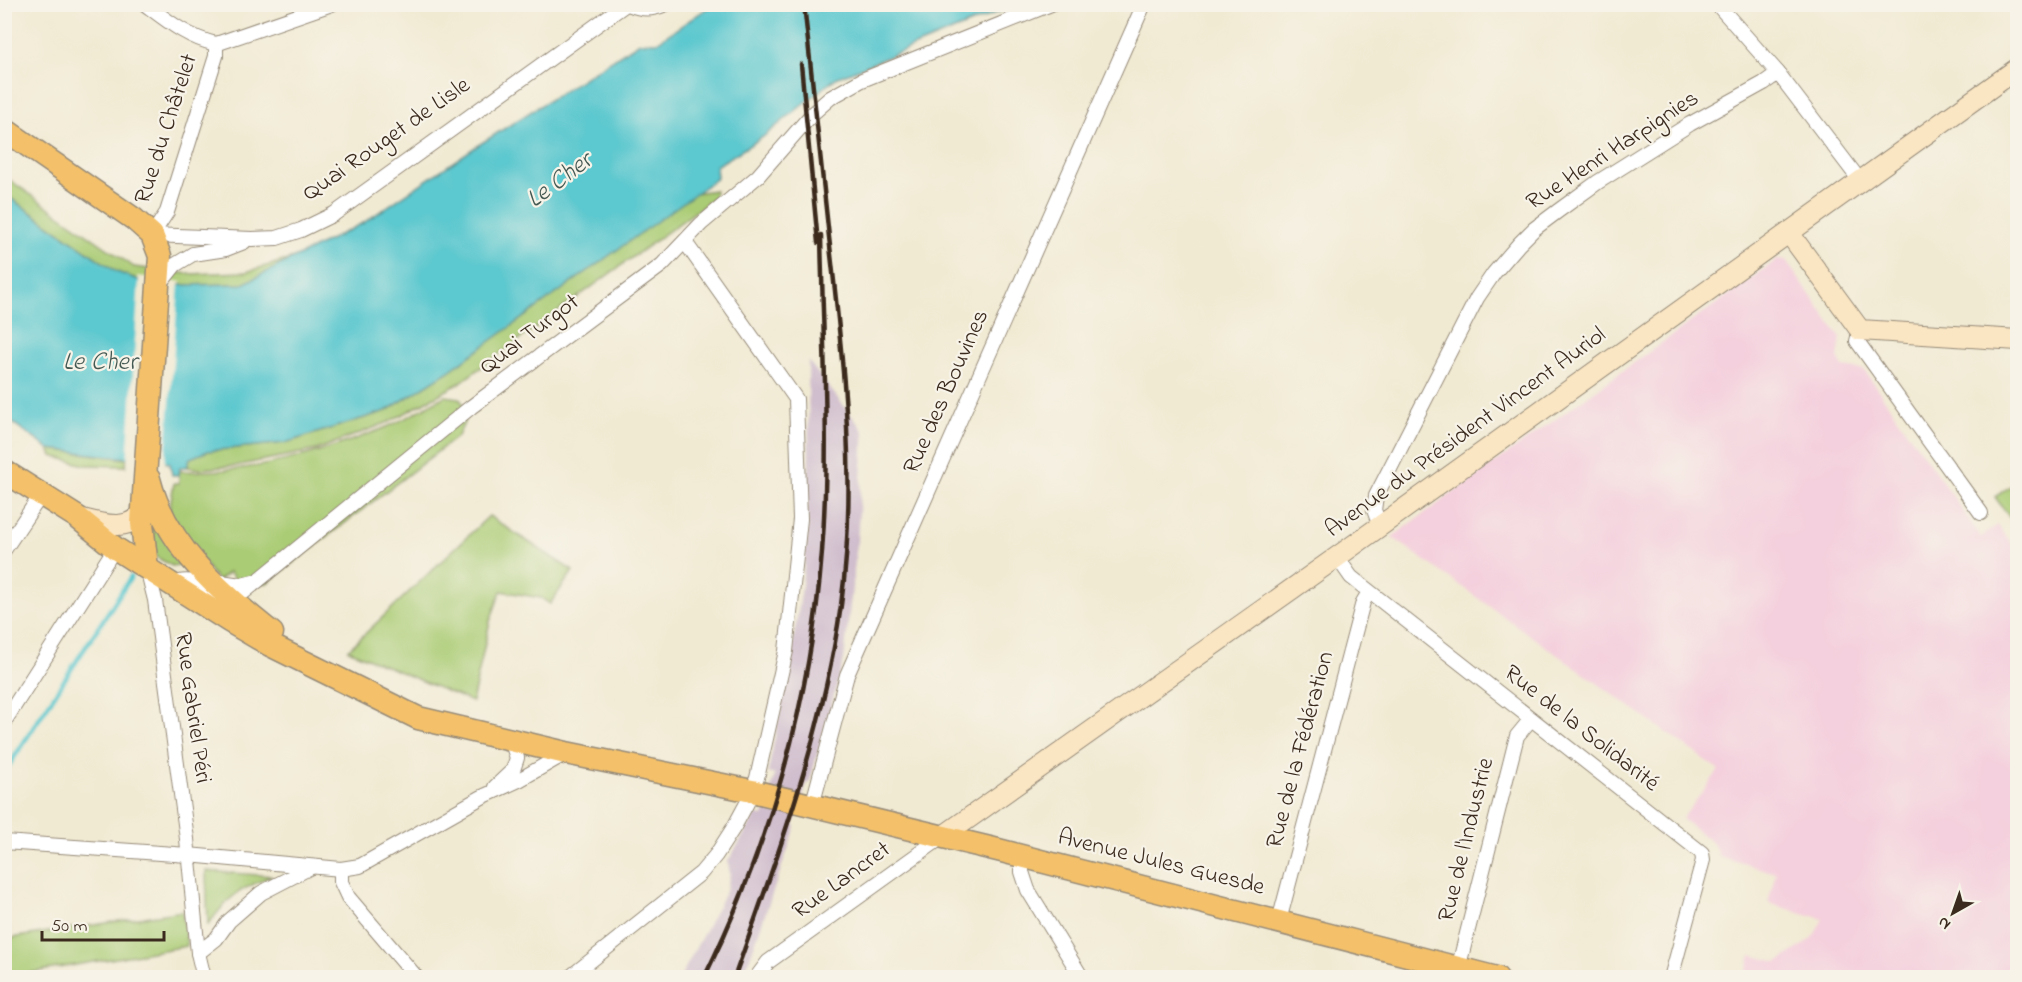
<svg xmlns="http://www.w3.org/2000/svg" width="2022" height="982" font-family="'Indie Flower',sans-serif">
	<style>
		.built { fill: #f4cfdd }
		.industrial { fill: #d0bdcd }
		.green { fill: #aacc75; stroke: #727b4a; stroke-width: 1.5 }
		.water { fill: #5bc8cf; stroke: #4b7976; stroke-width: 1.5 }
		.pier { fill: #f1ead3 }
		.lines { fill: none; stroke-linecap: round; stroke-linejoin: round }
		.stream { stroke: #5bc8cf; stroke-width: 4.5 }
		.street-casing { stroke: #968a78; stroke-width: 16 }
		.secondary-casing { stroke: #968a78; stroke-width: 22 }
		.primary-casing { stroke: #968a78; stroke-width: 25 }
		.street { stroke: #fff; stroke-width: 14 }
		.secondary { stroke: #fbe6c3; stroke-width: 20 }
		.primary { stroke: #f4c16a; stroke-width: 22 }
		.rail { stroke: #3b2a1e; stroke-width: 4.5 }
		.labels { text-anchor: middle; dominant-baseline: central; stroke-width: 4.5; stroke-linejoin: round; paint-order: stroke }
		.street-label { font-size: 24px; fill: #3b2a1e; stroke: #f7f3e8 }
		.water-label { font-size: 26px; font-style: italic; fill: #455953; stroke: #f7f3e8 }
	</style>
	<rect width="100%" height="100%" fill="#f7f3e8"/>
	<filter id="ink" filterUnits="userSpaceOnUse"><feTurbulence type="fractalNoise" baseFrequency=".0167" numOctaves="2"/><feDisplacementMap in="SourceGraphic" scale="12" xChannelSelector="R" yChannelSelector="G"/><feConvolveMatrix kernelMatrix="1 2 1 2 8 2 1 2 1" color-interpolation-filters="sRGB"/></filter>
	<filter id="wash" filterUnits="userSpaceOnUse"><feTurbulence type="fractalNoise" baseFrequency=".008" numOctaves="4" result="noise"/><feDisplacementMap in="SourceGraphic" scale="24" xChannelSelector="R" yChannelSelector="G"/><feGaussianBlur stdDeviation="1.35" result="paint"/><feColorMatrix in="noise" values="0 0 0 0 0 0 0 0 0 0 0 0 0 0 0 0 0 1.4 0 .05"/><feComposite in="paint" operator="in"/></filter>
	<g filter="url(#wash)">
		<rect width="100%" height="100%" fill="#f1ead3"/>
		<path class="built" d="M 1777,260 L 1786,261 L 1841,338 L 1838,358 L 1843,367 L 1864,370 L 1981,537 L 1998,525 L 2017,552 L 2017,977 L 1745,977 L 1751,955 L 1778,962 L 1812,939 L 1823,919 L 1768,903 L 1776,873 L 1718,856 L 1717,850 L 1712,842 L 1682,819 L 1719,770 L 1392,537 Z"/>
		<path class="industrial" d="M 808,361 L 864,431 L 857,543 L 844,659 L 809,784 L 807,783 L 794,825 L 796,826 L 743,977 L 680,978 L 726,891 L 730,875 L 728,861 L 756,815 L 763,816 L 775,775 L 768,773 L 792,649 L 801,594 L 807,537 L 809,472 Z"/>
		<g class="green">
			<path d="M 4,176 L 134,267 L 189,274 L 246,272 L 301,256 L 243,284 L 179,285 L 139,280 L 117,272 L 5,194 Z"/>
			<path d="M 715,190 L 714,198 L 458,384 L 389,422 L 316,450 L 235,466 L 199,469 L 187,467 L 190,458 L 208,451 L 285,443 L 386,411 L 449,371 L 695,193 Z"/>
			<path d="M 445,396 L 459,398 L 469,412 L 458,436 L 267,583 L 240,585 L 229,572 L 218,581 L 168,517 L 174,483 L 179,483 L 179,471 C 251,475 323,453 389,426 C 408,418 427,406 445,396 Z"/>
			<path d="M 49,449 L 127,459 L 126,466 L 85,465 L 52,456 Z"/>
			<path d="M 2017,482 L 2018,525 L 2016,526 L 1995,497 Z"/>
			<path d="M 149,512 L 187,564 L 172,566 L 156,557 Z"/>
			<path d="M 489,516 L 573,571 L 550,604 L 541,598 L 501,591 L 490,621 L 472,702 L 348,650 Z"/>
			<path d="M 206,871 L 272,876 C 238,890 230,895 208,925 Z"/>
			<path d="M 182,911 L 187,946 L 5,977 L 5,939 Z"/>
		</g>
		<path class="water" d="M 712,5 L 1016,5 L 836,78 L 763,137 L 716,166 L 717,178 L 449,371 L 386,411 L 285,443 L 208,451 L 190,458 L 187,467 L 180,467 L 179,475 L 172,475 L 170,463 L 49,449 L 5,417 L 4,194 L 117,272 L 139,280 L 179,285 L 243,284 L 363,223 L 477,146 L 640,42 L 657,42 Z"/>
		<path class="pier" d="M 137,276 L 182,282 L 179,285 L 165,466 L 127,462 L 139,280 Z"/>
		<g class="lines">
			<path class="stream" d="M 4,773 L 131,577"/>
		</g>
	</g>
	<g filter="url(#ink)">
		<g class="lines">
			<defs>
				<g id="street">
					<path d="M 145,4 C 169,22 187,37 216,44"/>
					<path d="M 628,4 C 643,10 651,10 666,4"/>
					<path d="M 1717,4 L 1778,73 L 1861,182"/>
					<path d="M 216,44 L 216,56 L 167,212 L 152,235 L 252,239 L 277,238 L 301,230 L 334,214 L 626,4"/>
					<path d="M 216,44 L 332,4"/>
					<path d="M 160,284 L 175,265 L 193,254 L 226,249 L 244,242"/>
					<path d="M 1860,330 L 1857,341 L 1981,513"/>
					<path d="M 1380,526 L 1374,510 L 1376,496 L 1477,298 L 1494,273 L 1519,244 L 1534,229 L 1558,211 L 1598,182 L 1690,124 L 1764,83 L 1778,73"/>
					<path d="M 4,550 L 41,495"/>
					<path d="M 1337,557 L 1351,577 L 1702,853 L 1703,860 L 1671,978"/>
					<path d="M 147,568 L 155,600 L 187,839 L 198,953 L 204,978"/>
					<path d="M 214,581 L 241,585 L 257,581"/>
					<path d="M 171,585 C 189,577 199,583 213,594"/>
					<path d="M 233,601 L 471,407 L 662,265 L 701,224 L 758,176 L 813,113 L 830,98 L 862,80 L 1051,4"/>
					<path d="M 4,722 L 115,548"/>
					<path d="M 495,787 L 513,770 L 517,758 L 513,746 L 507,740"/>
					<path d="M 812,806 L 847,675 L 1144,4"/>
					<path d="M 4,842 L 188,855 L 341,869 L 360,866 L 482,797 L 519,780 L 566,753"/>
					<path d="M 1022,856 L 1022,872 L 1028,890 L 1082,978"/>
					<path d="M 341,869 L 341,882 L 348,897 L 417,978"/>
					<path d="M 1279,921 L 1363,602 L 1369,592"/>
					<path d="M 198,953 L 216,939 L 229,921 L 261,893 L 311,867"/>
					<path d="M 1457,973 L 1517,736 L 1531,719"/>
					<path d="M 569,978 L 701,873 L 716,855 L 734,827 L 747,803 L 757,778 L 786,651 L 800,519 L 796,399 L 685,242"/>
					<path d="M 756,978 L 768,962 L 942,837"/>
				</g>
				<g id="secondary">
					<path d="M 1789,233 L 1860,330 L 2018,340"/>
					<path d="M 79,518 C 104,525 134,534 147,505"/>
					<path d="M 942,837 L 1337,557 L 2018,68"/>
				</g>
				<g id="primary">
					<path d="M 4,129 L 134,219 L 152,235 L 160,256 L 142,523 L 147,568"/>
					<path d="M 4,471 L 77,517 L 115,548 L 229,621 L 270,645 L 418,718 L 566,753 L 752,791 L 998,850 L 1497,978"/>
					<path d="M 149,479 C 166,546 220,592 272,633"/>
				</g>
			</defs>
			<use href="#street" class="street-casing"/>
			<use href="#secondary" class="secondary-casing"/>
			<use href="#primary" class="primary-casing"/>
			<use href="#street" class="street"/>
			<use href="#secondary" class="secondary"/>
			<use href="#primary" class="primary"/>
			<g class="rail">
				<path d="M 801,64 L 818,243"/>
				<path d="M 704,978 C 770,845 811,699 822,552 C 830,446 823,340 821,235"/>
				<path d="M 734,978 C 778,856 823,733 841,605 C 858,481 843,360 829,237 C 820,160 812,82 804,4"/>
			</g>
		</g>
	</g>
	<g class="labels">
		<g class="street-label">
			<text transform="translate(167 129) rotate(-72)">Rue du Châtelet</text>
			<text transform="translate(387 140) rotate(-35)">Quai Rouget de Lisle</text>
			<text transform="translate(1613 151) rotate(-33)">Rue Henri Harpignies</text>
			<text transform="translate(530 335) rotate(-37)">Quai Turgot</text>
			<text transform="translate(947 392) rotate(-66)">Rue des Bouvines</text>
			<text transform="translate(1466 433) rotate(-36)">Avenue du Président Vincent Auriol</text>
			<text transform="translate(192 708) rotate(82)">Rue Gabriel Péri</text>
			<text transform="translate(1581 729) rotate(38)">Rue de la Solidarité</text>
			<text transform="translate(1301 750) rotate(-75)">Rue de la Fédération</text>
			<text transform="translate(1467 840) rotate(-76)">Rue de l'Industrie</text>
			<text transform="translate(1161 863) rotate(14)">Avenue Jules Guesde</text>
			<text transform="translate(842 881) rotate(-36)">Rue Lancret</text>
		</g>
		<g class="water-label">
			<text transform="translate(560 181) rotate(-37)">Le Cher</text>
			<text x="100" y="363">Le Cher</text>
		</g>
	</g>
	<rect width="2022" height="982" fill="none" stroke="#f7f3e8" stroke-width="24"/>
	<g transform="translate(1953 913) rotate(220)" stroke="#f7f3e8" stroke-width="4.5" paint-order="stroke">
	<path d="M0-4.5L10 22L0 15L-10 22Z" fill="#3b2a1e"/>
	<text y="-9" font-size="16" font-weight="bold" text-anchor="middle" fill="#3b2a1e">N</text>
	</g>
	<path d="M42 931v9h122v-9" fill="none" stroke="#3b2a1e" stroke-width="3"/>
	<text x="51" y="931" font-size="18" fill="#3b2a1e" stroke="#f7f3e8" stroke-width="4.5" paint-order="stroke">50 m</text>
</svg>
